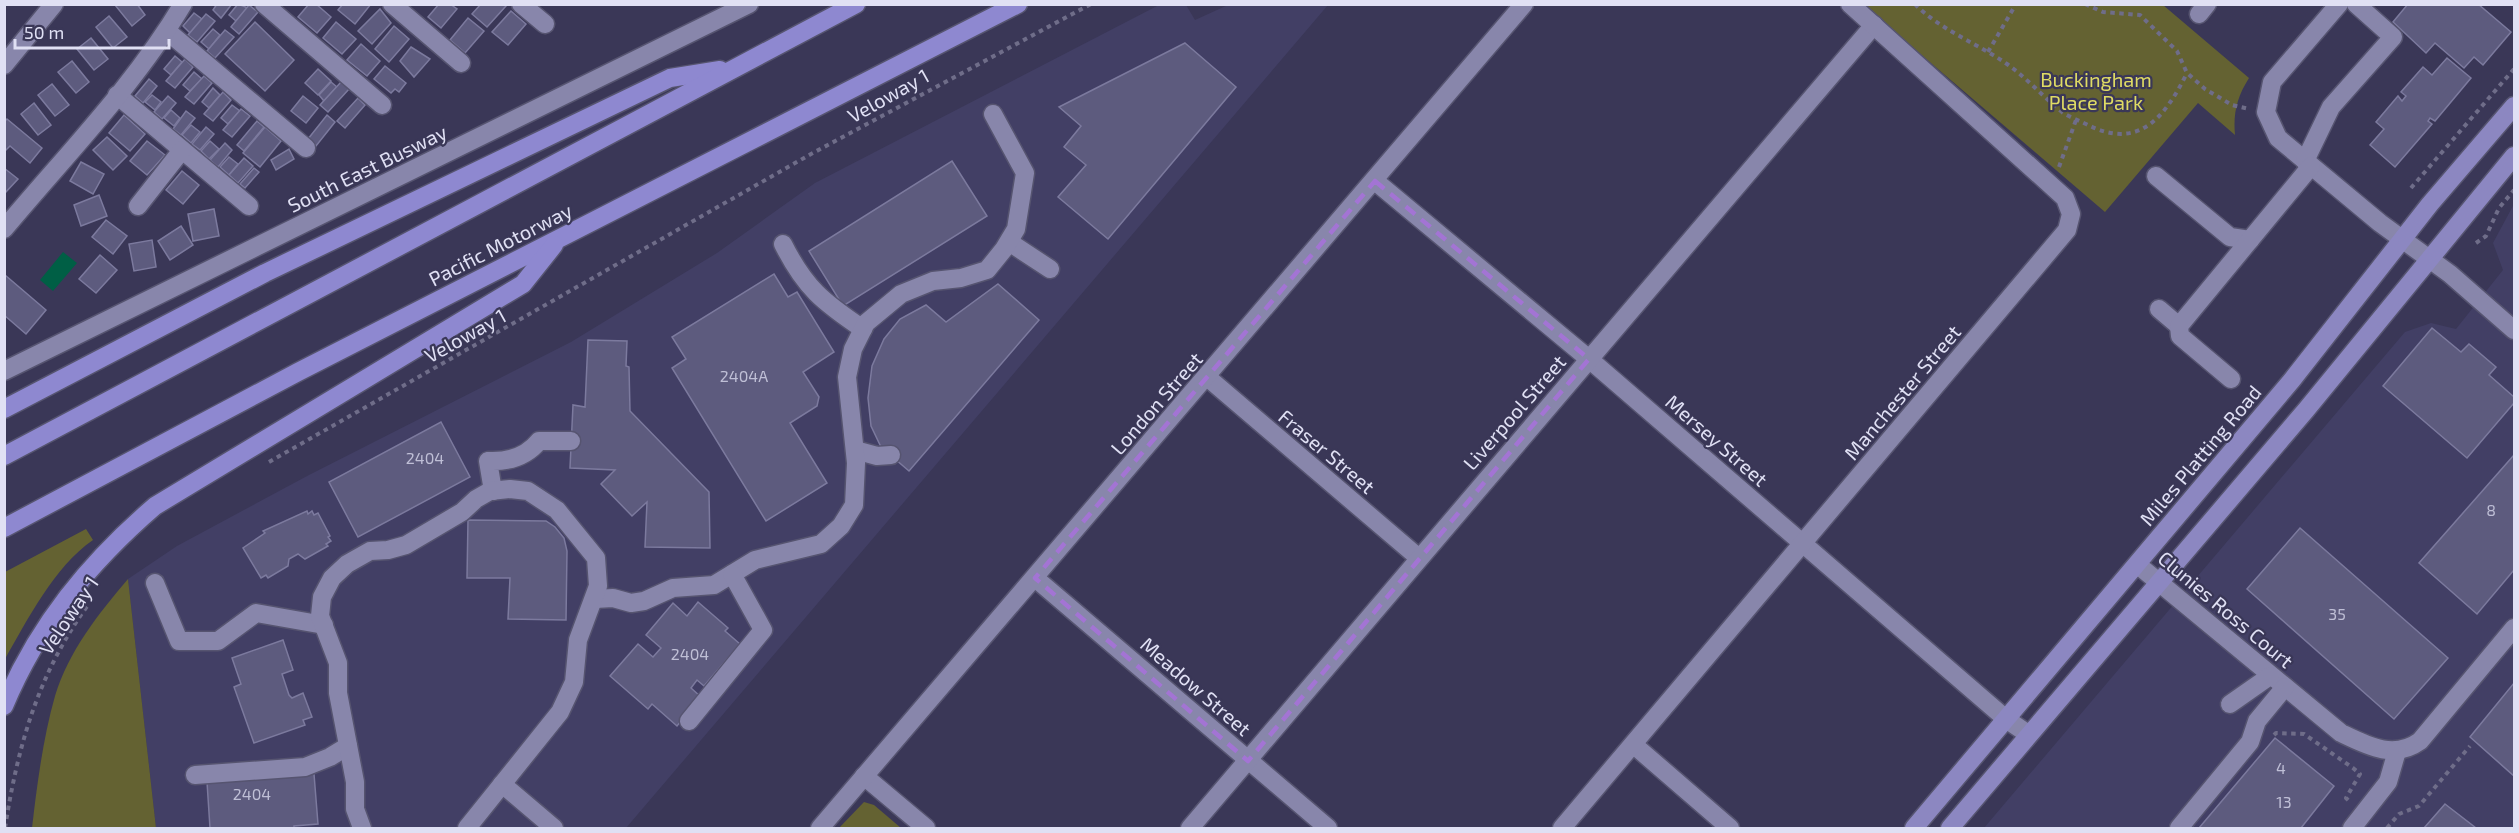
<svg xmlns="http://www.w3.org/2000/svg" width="2519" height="833" font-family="'Exo 2',sans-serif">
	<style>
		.built { fill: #423f65 }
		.green { fill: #646232 }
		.water { fill: #005f45 }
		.building { fill: #5d5b7e; stroke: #7c7a9e; stroke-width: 1.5 }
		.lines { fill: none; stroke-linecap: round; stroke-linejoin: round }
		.minor-casing { stroke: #565470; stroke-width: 21 }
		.major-casing { stroke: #565470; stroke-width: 21 }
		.highway-casing { stroke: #565470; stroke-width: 21 }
		.path { stroke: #6f6d89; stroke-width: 4; stroke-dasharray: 4.5 4.5; stroke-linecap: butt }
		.minor { stroke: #8886ab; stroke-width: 18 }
		.major { stroke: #8c87c1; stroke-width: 18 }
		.highway { stroke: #8e88d0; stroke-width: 18 }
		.marked { fill: none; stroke: #a374d4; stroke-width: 4.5; stroke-dasharray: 12 8; stroke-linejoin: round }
		.labels { text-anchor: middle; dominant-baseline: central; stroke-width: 4.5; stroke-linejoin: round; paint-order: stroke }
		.number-label { font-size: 16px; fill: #bfbfd6 }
		.park-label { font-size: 20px; fill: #dfdb64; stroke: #3a3757 }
		.street-label { font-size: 20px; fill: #e0e0f4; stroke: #3a3757 }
	</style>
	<rect width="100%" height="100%" fill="#3a3757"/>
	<g class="built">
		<path d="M 1159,5 L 1186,5 L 1195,20 L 1228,5 L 1328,5 L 626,828 L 156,828 L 128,579 L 177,546 L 309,475 L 571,342 L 717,253 L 815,183 Z"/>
		<path d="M 2514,204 L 2514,828 L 1984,828 L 2405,332 L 2431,323 L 2456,329 L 2503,270 L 2493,243 Z"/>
	</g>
	<g class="green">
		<path d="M 1863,5 L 2163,5 L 2249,78 C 2237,97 2233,113 2235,135 L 2198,103 L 2105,212 Z"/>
		<path d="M 86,529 L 93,540 C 54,567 28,619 5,659 L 5,572 Z"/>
		<path d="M 128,579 L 156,828 L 32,828 C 37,785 43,738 55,696 C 68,652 99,613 128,579 Z"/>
		<path d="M 864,802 L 874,805 L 901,828 L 839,828 Z"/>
	</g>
	<path class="water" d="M 63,252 L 77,263 L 53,291 L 40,280 Z"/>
	<g class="building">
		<path d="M 137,4 L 145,15 L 132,26 L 115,5 Z"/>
		<path d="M 232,4 L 221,18 L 213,10 L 217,4 Z"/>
		<path d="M 238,4 L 248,8 L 236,21 L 229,15 Z"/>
		<path d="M 309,4 L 316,4 L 331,17 L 317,33 L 298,17 Z"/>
		<path d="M 343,4 L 371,4 L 355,24 L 338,10 Z"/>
		<path d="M 439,4 L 450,4 L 457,9 L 441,28 L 428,17 Z"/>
		<path d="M 481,4 L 504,4 L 506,6 L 487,27 L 472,14 Z"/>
		<path d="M 2408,4 L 2478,4 L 2511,32 L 2483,65 L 2474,57 L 2464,68 L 2435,43 L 2426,53 L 2393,22 Z"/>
		<path d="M 249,5 L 258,12 L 239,34 L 231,27 Z"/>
		<path d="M 380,9 L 391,23 L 372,44 L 358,31 Z"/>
		<path d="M 511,11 L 526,24 L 508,45 L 492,32 Z"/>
		<path d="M 194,13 L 202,19 L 190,33 L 183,26 Z"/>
		<path d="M 206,14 L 215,21 L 197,42 L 188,35 Z"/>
		<path d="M 109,16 L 127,37 L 113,48 L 96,27 Z"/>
		<path d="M 468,18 L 484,31 L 465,53 L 450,40 Z"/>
		<path d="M 255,22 L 294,60 L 265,91 L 225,54 Z"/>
		<path d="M 336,22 L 356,39 L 342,54 L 323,38 Z"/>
		<path d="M 394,26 L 409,39 L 389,62 L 375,49 Z"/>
		<path d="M 213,29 L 220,35 L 209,49 L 201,42 Z"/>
		<path d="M 225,30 L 234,37 L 215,58 L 207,51 Z"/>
		<path d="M 91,38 L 108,59 L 94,70 L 77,49 Z"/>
		<path d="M 1185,43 L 1236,87 L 1108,239 L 1058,197 L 1086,165 L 1064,147 L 1081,126 L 1059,107 Z"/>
		<path d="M 361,44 L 380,61 L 367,76 L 347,60 Z"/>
		<path d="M 411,47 L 430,59 L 414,77 L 400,61 Z"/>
		<path d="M 175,56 L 182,62 L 171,75 L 164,69 Z"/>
		<path d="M 2447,58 L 2471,78 L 2435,121 L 2430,118 L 2428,121 L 2432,124 L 2395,167 L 2370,145 L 2384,129 L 2376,122 L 2398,96 L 2402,101 L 2406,96 L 2401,92 L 2423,67 L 2432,75 Z"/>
		<path d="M 185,59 L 193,67 L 175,88 L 166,81 Z"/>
		<path d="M 72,61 L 89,82 L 76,93 L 58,72 Z"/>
		<path d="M 385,66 L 406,83 L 399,92 L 395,89 L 391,93 L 374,79 Z"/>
		<path d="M 318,69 L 331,81 L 318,95 L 305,83 Z"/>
		<path d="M 194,72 L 202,79 L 190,91 L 183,85 Z"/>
		<path d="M 204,76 L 212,83 L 194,104 L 185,97 Z"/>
		<path d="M 149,79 L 157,86 L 143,103 L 135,96 Z"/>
		<path d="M 331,82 L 337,87 L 324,101 L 319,95 Z"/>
		<path d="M 341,82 L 349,89 L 328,112 L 320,105 Z"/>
		<path d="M 52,84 L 69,105 L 55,116 L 38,95 Z"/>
		<path d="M 213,88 L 220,95 L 209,108 L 202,102 Z"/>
		<path d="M 223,92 L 231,100 L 213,121 L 204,114 Z"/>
		<path d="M 152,95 L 161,102 L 155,110 L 145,102 Z"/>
		<path d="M 168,96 L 176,103 L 162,119 L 154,112 Z"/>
		<path d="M 303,96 L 318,108 L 306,123 L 291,111 Z"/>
		<path d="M 358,98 L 365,105 L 345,128 L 337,121 Z"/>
		<path d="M 34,103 L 51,125 L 38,135 L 21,114 Z"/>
		<path d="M 232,105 L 240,111 L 228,124 L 221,118 Z"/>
		<path d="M 241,109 L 250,116 L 232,137 L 223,130 Z"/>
		<path d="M 171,110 L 180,118 L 174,126 L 164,118 Z"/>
		<path d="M 186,111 L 195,118 L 181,135 L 173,129 Z"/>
		<path d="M 124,115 L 145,134 L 130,151 L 109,133 Z"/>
		<path d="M 327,115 L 335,122 L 316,146 L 308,139 Z"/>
		<path d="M 7,119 L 42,148 L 30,163 L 10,146 L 4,152 L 4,122 Z"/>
		<path d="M 257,121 L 264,127 L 244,151 L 237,145 Z"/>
		<path d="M 191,125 L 200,132 L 191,143 L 182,135 Z"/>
		<path d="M 206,127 L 214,134 L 200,150 L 192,144 Z"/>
		<path d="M 265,127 L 281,141 L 260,167 L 243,153 Z"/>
		<path d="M 107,137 L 127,156 L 113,170 L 93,150 Z"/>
		<path d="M 147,141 L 165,155 L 147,175 L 130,161 Z"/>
		<path d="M 210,141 L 219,149 L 209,159 L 201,151 Z"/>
		<path d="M 225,143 L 232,150 L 218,167 L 210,160 Z"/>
		<path d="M 289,149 L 294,159 L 276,170 L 271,160 Z"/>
		<path d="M 229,157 L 238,164 L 229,175 L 220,167 Z"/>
		<path d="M 244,158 L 253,166 L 238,183 L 229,175 Z"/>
		<path d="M 952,161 L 987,216 L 843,306 L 809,251 Z"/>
		<path d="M 81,162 L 104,174 L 93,194 L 70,181 Z"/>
		<path d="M 4,168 L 18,179 L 4,194 Z"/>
		<path d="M 254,168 L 259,172 L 245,188 L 240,184 Z"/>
		<path d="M 182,171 L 199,185 L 183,204 L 166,190 Z"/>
		<path d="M 99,195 L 107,216 L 81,226 L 74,205 Z"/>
		<path d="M 214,209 L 219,236 L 193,241 L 188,214 Z"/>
		<path d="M 106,220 L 127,236 L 113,254 L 92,237 Z"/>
		<path d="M 181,226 L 193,245 L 170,260 L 158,241 Z"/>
		<path d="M 152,240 L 156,267 L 134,271 L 129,244 Z"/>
		<path d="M 100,255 L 117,270 L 96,293 L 79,279 Z"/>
		<path d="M 774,274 L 788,297 L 797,292 L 834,352 L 803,372 L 819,397 L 817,406 L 790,423 L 827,483 L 766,521 L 672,368 L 686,359 L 672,337 Z"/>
		<path d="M 5,275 L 46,310 L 26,334 L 4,315 Z"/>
		<path d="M 998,284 L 1039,320 L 909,471 L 881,447 L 871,426 L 868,398 L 872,366 L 884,339 L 900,319 L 926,305 L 946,322 Z"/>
		<path d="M 2432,328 L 2461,352 L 2469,344 L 2496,367 L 2489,375 L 2514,397 L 2514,403 L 2467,458 L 2383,386 Z"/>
		<path d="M 588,340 L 627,341 L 626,366 L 629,367 L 630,411 L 709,492 L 710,548 L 645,547 L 647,502 L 632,516 L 601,484 L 615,470 L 570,468 L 573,405 L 585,407 Z"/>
		<path d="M 441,422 L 470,477 L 358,537 L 329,482 Z"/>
		<path d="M 2514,455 L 2514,570 L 2477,614 L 2419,563 Z"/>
		<path d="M 307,511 L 308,514 L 312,511 L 314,515 L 318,513 L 330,536 L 328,537 L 331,541 L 326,544 L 328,546 L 305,559 L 298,554 L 289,559 L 288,566 L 268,578 L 266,575 L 261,578 L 243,548 L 265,533 L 263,531 Z"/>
		<path d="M 468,520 L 546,521 L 555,527 L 564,538 L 567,551 L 566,620 L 508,619 L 510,578 L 467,578 Z"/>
		<path d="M 2300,528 L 2448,658 L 2394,719 L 2247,589 Z"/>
		<path d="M 698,602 L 728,628 L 725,631 L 740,644 L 704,686 L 697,680 L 691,688 L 701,697 L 677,726 L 652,704 L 648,709 L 610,676 L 638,644 L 653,657 L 661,648 L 646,635 L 673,603 L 687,616 Z"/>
		<path d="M 283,640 L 293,670 L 282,674 L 289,695 L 292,698 L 303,693 L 312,717 L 303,720 L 305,725 L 254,743 L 234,687 L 241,684 L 232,658 Z"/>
		<path d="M 2514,683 L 2514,776 L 2470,737 Z"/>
		<path d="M 2275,738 L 2334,786 L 2301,828 L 2199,828 Z"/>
		<path d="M 314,774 L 318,824 L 294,826 L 294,828 L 210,828 L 207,782 Z"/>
		<path d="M 2445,804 L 2476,828 L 2424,828 Z"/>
	</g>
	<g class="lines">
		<defs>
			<g id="minor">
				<path d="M 264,4 L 382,105"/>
				<path d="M 392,4 L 461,63"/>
				<path d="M 521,4 L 545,24"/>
				<path d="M 2339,4 L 2272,82 L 2266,112 L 2278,138 L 2380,223 L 2450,274 L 2514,330"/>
				<path d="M 2199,14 L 2207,4"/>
				<path d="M 167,31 L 306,148"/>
				<path d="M 4,65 L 54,4"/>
				<path d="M 117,95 L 249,206"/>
				<path d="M 2305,161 L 2331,107 L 2393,37 L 2356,4"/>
				<path d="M 2156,176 L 2230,237 L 2250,240"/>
				<path d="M 1375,181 L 1589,359 L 2006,719 L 2028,734"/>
				<path d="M 138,206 L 182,150"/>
				<path d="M 4,229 C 65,156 134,86 183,4"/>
				<path d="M 1009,242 L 1050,269"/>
				<path d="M 783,244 C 805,288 823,302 863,329"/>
				<path d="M 2159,309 L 2179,326"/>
				<path d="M 4,371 L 749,4"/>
				<path d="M 1207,377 L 1419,558"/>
				<path d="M 2231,379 L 2180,336 L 2179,326 L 2311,166"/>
				<path d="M 855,450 L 877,456 L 891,455"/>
				<path d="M 493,491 L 488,461 C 508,462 526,457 539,441 L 571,441"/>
				<path d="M 2138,565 L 2341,733 C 2368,746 2394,760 2420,741 L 2514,628"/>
				<path d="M 1035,578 L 1328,828"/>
				<path d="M 155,583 L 179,641 L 218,641 L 256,613 L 324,625"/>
				<path d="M 595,599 L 613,598 L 631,603 L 644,601 L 673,588 L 714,585 L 755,560 L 821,544 L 841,526 L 854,505 L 856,463 L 847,377 L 853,349 L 866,323 L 901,294 L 933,281 L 961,278 L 987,270 L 1004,249 L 1016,229 L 1025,173 L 993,114"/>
				<path d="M 2230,704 L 2270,676"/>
				<path d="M 689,721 L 763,630 L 732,574"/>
				<path d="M 1634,745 L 1730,828"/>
				<path d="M 195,775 L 305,767 L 330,757 L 348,746"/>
				<path d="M 864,776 L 926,828"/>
				<path d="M 502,784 L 554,828"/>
				<path d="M 362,828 L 355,809 L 355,782 L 338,693 L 338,663 L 320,616 L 322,597 L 332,578 L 347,564 L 370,551 L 388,550 L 406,545 L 462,512 L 476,499 L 490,491 L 510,489 L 528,491 L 557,510 L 596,558 L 598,586 L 578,640 L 574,682 L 560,712 L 467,828"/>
				<path d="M 820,828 L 1524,4"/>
				<path d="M 1190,828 L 1874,25"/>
				<path d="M 1562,828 L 2067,230 L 2071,214 L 2065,198 L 1850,4"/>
				<path d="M 2179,828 L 2250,742 L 2257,721 L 2285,687"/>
				<path d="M 2352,828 L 2388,782 L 2397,751"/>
			</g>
			<g id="major">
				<path d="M 1914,828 L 2292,380 L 2430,204 L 2514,106"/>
				<path d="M 1950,828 L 2306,410 L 2514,156"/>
			</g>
			<g id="highway">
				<path d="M 4,409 L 265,273 L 670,78 L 720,70"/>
				<path d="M 4,456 L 856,4"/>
				<path d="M 4,528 L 298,372 L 1018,4"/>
				<path d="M 4,706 C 38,625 89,563 155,506 L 523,284 L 554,245"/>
			</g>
		</defs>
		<use href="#minor" class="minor-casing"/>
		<use href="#major" class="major-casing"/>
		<use href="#highway" class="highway-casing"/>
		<g class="path">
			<path d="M 1915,4 C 1940,30 1977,43 2007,64 C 2027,78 2042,96 2062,112 C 2069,117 2078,120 2086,124 C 2138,151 2164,119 2187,73"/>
			<path d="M 2085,4 L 2103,12 L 2140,15 L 2177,51 L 2187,73 L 2205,89 L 2232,105 L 2249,109"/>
			<path d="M 1988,52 L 2016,4"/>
			<path d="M 2059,167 L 2076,120"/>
			<path d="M 2411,188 L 2514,69"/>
			<path d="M 2476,243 L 2486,236 L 2499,208 L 2514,190"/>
			<path d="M 269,462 L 811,154 L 1091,4"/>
			<path d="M 2274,735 L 2276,733 L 2304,734 L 2353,768 L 2360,774 L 2346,798 L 2350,802"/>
			<path d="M 5,828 C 18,745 38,674 88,605"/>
			<path d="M 2387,828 L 2399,814 L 2419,806 L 2470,746"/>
		</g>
		<use href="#minor" class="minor"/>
		<use href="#major" class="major"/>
		<use href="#highway" class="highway"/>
	</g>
	<path class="marked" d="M 1375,181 L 1589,359 L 1248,761 L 1035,578 Z"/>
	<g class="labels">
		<g class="number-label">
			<text x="744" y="375">2404A</text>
			<text x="425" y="457">2404</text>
			<text x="2491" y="509">8</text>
			<text x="2337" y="613">35</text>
			<text x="690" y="653">2404</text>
			<text x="2281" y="767">4</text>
			<text x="252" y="793">2404</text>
			<text x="2284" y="801">13</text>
		</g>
		<g class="park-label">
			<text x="2096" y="79">Buckingham<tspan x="2096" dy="23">Place Park</tspan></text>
		</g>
		<g class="street-label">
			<text transform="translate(888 95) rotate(-29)">Veloway 1</text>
			<text transform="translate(367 168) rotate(-26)">South East Busway</text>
			<text transform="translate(500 244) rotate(-27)">Pacific Motorway</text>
			<text transform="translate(465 335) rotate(-29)">Veloway 1</text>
			<text transform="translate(1902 392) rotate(-50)">Manchester Street</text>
			<text transform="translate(1156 403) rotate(-49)">London Street</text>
			<text transform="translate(1514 412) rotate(-49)">Liverpool Street</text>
			<text transform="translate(1717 440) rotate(41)">Mersey Street</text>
			<text transform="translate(1327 451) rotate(40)">Fraser Street</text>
			<text transform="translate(2200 455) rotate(-50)">Miles Platting Road</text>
			<text transform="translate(2226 609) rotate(40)">Clunies Ross Court</text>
			<text transform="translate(68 615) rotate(-56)">Veloway 1</text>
			<text transform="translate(1196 686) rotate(41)">Meadow Street</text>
		</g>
	</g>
	<rect width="2519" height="833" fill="none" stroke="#e0e0f4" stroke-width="12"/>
	<path d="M15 39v9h154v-9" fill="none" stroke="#e0e0f4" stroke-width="3"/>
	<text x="24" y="39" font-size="18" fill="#e0e0f4" stroke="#3a3757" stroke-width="4.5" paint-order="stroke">50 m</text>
</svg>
